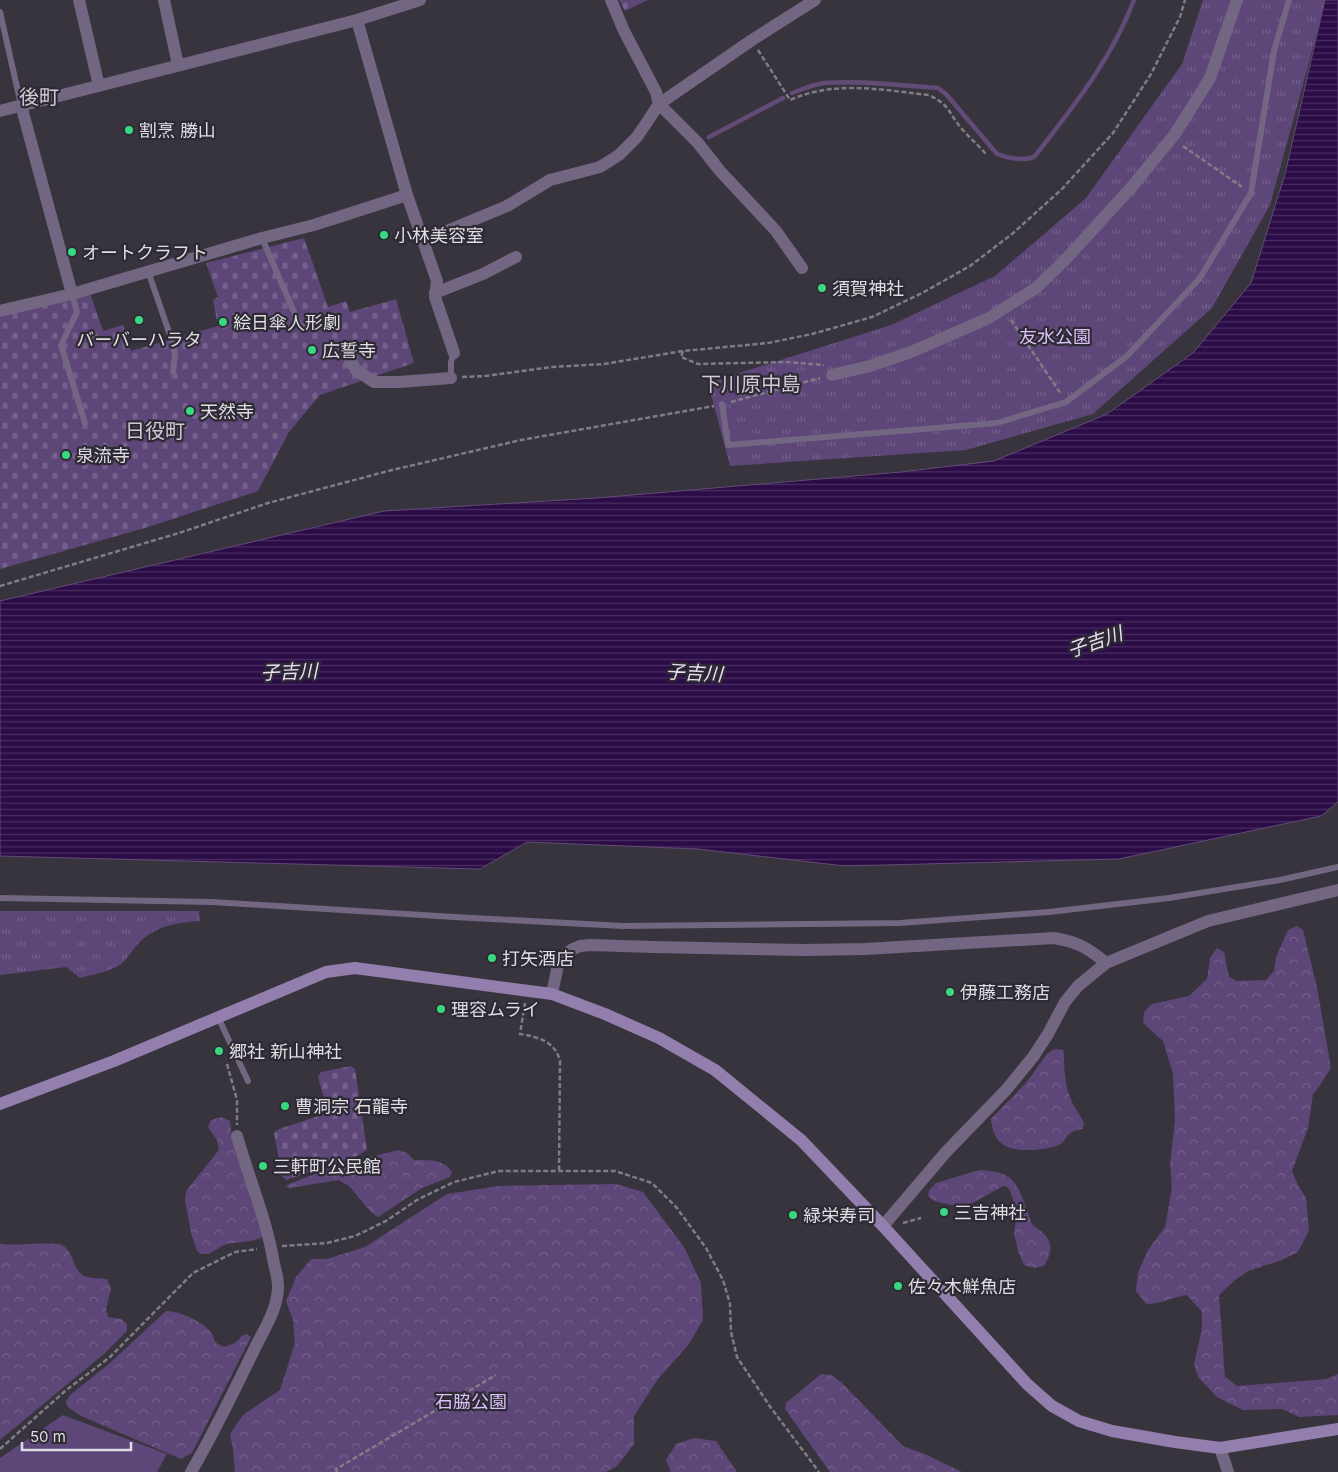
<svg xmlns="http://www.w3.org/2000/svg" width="1338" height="1472" viewBox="0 0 1338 1472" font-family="Inter,'Noto Sans JP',sans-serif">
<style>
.grass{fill:url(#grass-tufts)}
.forest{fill:url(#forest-crowns)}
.cemetery{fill:url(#cemetery-stones)}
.pitch{fill:#5d4678}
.water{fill:url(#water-rules);stroke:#624b76}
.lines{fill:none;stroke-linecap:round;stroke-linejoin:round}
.stream{stroke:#624b76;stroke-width:4.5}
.path{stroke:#7f7c85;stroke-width:2.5;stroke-dasharray:5 2.5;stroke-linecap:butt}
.lane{stroke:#726682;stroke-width:6}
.street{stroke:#726682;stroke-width:12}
.secondary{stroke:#937fad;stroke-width:12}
.poi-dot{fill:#36d880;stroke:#2e2a33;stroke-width:2}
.labels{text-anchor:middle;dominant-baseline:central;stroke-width:4.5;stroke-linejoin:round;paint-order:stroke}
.poi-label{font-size:18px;fill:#dfdde3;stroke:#2e2a33;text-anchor:start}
.park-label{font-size:18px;fill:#d9c1f9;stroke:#2e2a33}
.water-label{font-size:19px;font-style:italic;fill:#e7dff2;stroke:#2e2a33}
.quarter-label{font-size:20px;fill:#cfcad6;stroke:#2e2a33}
</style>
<defs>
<pattern id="grass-tufts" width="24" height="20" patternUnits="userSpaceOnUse" patternTransform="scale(1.25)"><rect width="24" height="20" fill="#5d4678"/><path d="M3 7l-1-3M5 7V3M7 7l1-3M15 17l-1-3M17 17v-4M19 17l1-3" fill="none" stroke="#74608b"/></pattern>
<pattern id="forest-crowns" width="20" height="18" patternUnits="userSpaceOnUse" patternTransform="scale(1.25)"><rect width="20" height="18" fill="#5d4678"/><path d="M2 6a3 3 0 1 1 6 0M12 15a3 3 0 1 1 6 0" fill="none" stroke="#74608b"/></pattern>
<pattern id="cemetery-stones" width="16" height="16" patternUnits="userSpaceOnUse" patternTransform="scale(1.25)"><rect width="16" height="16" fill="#5d4678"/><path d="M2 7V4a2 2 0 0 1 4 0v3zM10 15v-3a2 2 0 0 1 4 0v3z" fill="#74608b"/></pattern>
<pattern id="water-rules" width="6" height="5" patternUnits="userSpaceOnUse" patternTransform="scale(1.25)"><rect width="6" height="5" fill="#2c0c47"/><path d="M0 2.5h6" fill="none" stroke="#4a2f61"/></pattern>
</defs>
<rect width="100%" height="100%" fill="#38343e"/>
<g class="grass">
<polygon points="1203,0 1326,0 1270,205 1212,308 1093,414 966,450 730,466 708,383 891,325 995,276 1086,198 1182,64"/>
<path d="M0,911H199L200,921C180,922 157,926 142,940C134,947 129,957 121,964C110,972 93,974 80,978L66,967L0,975Z"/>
</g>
<g class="forest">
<path d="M1297,926L1303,930L1317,987L1331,1068L1319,1087L1313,1094L1308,1128L1292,1171L1298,1185L1306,1198L1309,1230L1298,1252L1282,1260L1248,1271L1235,1280L1219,1295L1225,1377L1237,1386L1327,1379L1338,1374V1415L1299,1417L1282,1409L1243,1410L1217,1397L1198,1377L1194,1364L1202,1328V1312L1187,1295C1173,1297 1160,1304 1146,1304L1136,1291L1138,1272L1148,1250L1165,1227L1172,1187L1170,1164L1175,1120L1173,1074L1163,1041L1143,1023L1144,1012L1152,1004L1189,996L1207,979L1210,958L1217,948L1224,952L1229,977L1237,981L1266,980L1274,971L1276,957L1288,930Z"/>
<path d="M1054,1049L1063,1050L1064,1054C1064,1071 1065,1088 1073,1104C1076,1111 1082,1116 1084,1124L1082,1129C1077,1130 1072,1131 1068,1135C1065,1138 1064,1142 1061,1144C1054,1148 1042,1149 1034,1150C1009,1151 993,1146 991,1119L1025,1084L1047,1054Z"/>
<polygon points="222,1117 230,1121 232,1139 264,1234 261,1238 251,1241 226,1244 208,1254 201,1254 197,1251 191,1233 185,1201 186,1191 219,1150 217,1140 208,1127 211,1120"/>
<path d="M399,1150L407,1153L414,1160C426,1160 445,1159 452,1172L450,1177L422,1188L378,1217L371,1212L350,1187L339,1180L290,1188L286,1187L289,1184L338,1165Z"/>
<path d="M979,1170C1013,1172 1016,1180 1027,1210C1029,1215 1030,1221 1033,1225C1035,1227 1039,1230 1042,1232C1054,1243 1052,1253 1044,1266L1034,1268L1024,1265L1018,1251L1014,1233L1017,1213L1010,1190L1006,1186H1003L971,1204L962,1207L937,1202L932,1200L928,1195L929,1190L936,1183Z"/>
<polygon points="616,1184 643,1192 684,1247 701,1283 703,1320 689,1344 658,1379 634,1416 634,1444 617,1466 606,1472 235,1472 233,1449 230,1434 243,1415 280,1390 295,1343 293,1320 286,1301 296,1277 311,1259 327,1259 365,1247 447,1194 499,1186"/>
<path d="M0,1244C14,1246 53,1241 62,1245C74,1251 72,1269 84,1276C89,1279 100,1278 107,1279L111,1288L106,1310L108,1317L121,1319L127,1324V1331L105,1353L0,1440Z"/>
<path d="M166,1311C180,1311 201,1321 211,1332C213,1334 214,1340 216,1343L224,1347L235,1343L243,1335L247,1334L251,1337L192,1453L181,1459L81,1416L68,1407L66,1402L70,1395L110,1363Z"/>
<polygon points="821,1374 831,1375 841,1382 903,1446 925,1454 962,1472 830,1472 785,1409 786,1403"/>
<polygon points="694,1438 716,1441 737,1472 671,1472 666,1460 676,1444"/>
</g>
<g class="cemetery">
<polygon points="619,0 648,0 625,11"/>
<polygon points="304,238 328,307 346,301 350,312 396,299 414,363 320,395 289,432 258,491 145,528 0,569 0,316 90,293 103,331 123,325 131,351 218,326 213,300 218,297 206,263"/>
<polygon points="351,1066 355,1069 367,1150 357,1156 286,1180 282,1176 274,1133 279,1129 328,1113 318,1077 321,1072"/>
</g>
<polygon class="pitch" points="63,1415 167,1454 157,1472 0,1472 0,1458"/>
<polygon class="water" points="1325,0 1338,0 1338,802 1321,816 1119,859 845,866 698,849 527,842 480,869 0,856 0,601 384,511 597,498 901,472 994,461 1107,414 1193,353 1251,283 1285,174"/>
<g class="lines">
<g class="stream">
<path d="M792,93C803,89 814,84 825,83C860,80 902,86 938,88L946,94L997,154C1007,158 1025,162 1035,156C1073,107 1112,59 1134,0"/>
<polyline points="709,137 783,98"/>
</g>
<g class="path">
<path d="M758,50L790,100C835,80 882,90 929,95C950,105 948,112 961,128C969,137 978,145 986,154"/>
<polyline points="1183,146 1242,187"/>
<polyline points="1011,320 1061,394"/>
<polyline points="683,351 681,357 698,364 786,362 824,365"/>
<polyline points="462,377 485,376 552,367 604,364 683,351 768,343 812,334 872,317 924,292 970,266 1012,234 1062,189 1113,133 1151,74 1180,17 1185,0"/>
<polyline points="731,402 820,378"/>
<polyline points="0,586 179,533 268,503 392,470 521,440 714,406"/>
<path d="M525,1003L520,1034C538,1037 555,1041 560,1061L559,1170"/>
<polyline points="227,1064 237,1100 237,1125"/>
<polyline points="903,1223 921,1218"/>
<polyline points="282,1246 327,1243 355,1236 386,1221 417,1200 454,1182 499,1171 615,1171 652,1183 677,1208 706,1248 723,1280 730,1304 731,1332 737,1357 771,1408 819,1472"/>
<polyline points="0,1449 65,1391 110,1357 193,1273 235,1252 257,1249"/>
<polyline points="337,1472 336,1469 496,1375"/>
</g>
<g class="lane">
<polyline points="0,12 21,105"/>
<polyline points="262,238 301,328"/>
<polyline points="148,271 172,341 175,354 173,372"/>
<polyline points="72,294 77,312 61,345 85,423"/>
<polyline points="451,378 451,362 454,353"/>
<polyline points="722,404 728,445 997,423 1066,402 1127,356 1200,278 1251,193 1274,51 1289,0"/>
<polyline points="0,898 212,902 454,917 623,926 900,923 1049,912 1169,898 1280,880 1338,867"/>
<polyline points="218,1017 248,1081"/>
</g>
<g class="street">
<polyline points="79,0 99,86"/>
<polyline points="164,0 178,65"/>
<polyline points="611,0 624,31 656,92 659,104 698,143 720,171 776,231 802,268"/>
<polyline points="357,20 407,195 437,281 435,297 454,353"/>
<polyline points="21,105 72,294"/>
<polyline points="0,111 357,20 420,0"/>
<polyline points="423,241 507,206 550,180 600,167 619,155 637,137 659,104 752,40 815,0"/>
<polyline points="435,293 483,274 516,257"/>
<polyline points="0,311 72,294 262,238 314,225 407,195"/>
<polyline points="347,354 356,370 374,382 399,382 451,378"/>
<polyline points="832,375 870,366 911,352 989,318 1036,288 1065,260 1130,189 1175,134 1210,78 1237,0"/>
<path d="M552,994L559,960L571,950L580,946L591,945L653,947L804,950L865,949L1054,938C1078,942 1088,948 1106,963"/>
<polyline points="883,1226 946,1152 1006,1090 1033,1057 1048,1034 1065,1002 1078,986 1106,963 1208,921 1338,890"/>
<polyline points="1220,1448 1228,1472"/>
<path d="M191,1472C214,1433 234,1391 254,1350C263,1331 278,1309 278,1287C278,1279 276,1271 274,1264C267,1220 249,1179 237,1136"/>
</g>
<polyline class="secondary" points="0,1104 114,1061 326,972 355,968 552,994 605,1014 659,1038 715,1070 801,1140 883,1226 1027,1384 1052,1406 1079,1421 1112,1431 1175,1442 1220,1448 1338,1429"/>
</g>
<g class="poi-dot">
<circle cx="129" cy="130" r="5"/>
<circle cx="384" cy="235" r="5"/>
<circle cx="72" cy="252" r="5"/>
<circle cx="822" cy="288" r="5"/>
<circle cx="139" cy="320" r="5"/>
<circle cx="223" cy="322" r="5"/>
<circle cx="312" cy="350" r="5"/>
<circle cx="190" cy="411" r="5"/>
<circle cx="66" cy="455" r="5"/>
<circle cx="492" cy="958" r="5"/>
<circle cx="950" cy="992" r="5"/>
<circle cx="441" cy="1009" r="5"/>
<circle cx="219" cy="1051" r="5"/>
<circle cx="285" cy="1106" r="5"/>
<circle cx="263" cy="1166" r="5"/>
<circle cx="944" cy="1212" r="5"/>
<circle cx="793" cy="1215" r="5"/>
<circle cx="898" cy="1286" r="5"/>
</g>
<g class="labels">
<g class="poi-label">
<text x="139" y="130">割烹 勝山</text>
<text x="394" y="235">小林美容室</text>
<text x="82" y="252">オートクラフト</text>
<text x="832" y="288">須賀神社</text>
<text x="233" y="322">絵日傘人形劇</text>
<text x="139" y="339" text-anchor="middle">バーバーハラタ</text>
<text x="322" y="350">広誓寺</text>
<text x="200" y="411">天然寺</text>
<text x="76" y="455">泉流寺</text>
<text x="502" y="958">打矢酒店</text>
<text x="960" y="992">伊藤工務店</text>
<text x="451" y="1009">理容ムライ</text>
<text x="229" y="1051">郷社 新山神社</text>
<text x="295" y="1106">曹洞宗 石龍寺</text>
<text x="273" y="1166">三軒町公民館</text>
<text x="954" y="1212">三吉神社</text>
<text x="803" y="1215">緑栄寿司</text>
<text x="908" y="1286">佐々木鮮魚店</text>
</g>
<g class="park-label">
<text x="1055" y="336">友水公園</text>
<text x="471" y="1401">石脇公園</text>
</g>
<g class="water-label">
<text transform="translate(1095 642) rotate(-19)">子吉川</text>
<text transform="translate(289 672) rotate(-2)">子吉川</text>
<text transform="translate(694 673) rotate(3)">子吉川</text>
</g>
<g class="quarter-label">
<text x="39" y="97">後町</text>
<text x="751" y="384">下川原中島</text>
<text x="155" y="431">日役町</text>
</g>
</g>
<path d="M22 1442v8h109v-8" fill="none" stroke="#dfdde3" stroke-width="2.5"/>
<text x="30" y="1442" font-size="15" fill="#dfdde3" stroke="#2e2a33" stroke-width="4" paint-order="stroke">50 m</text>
</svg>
